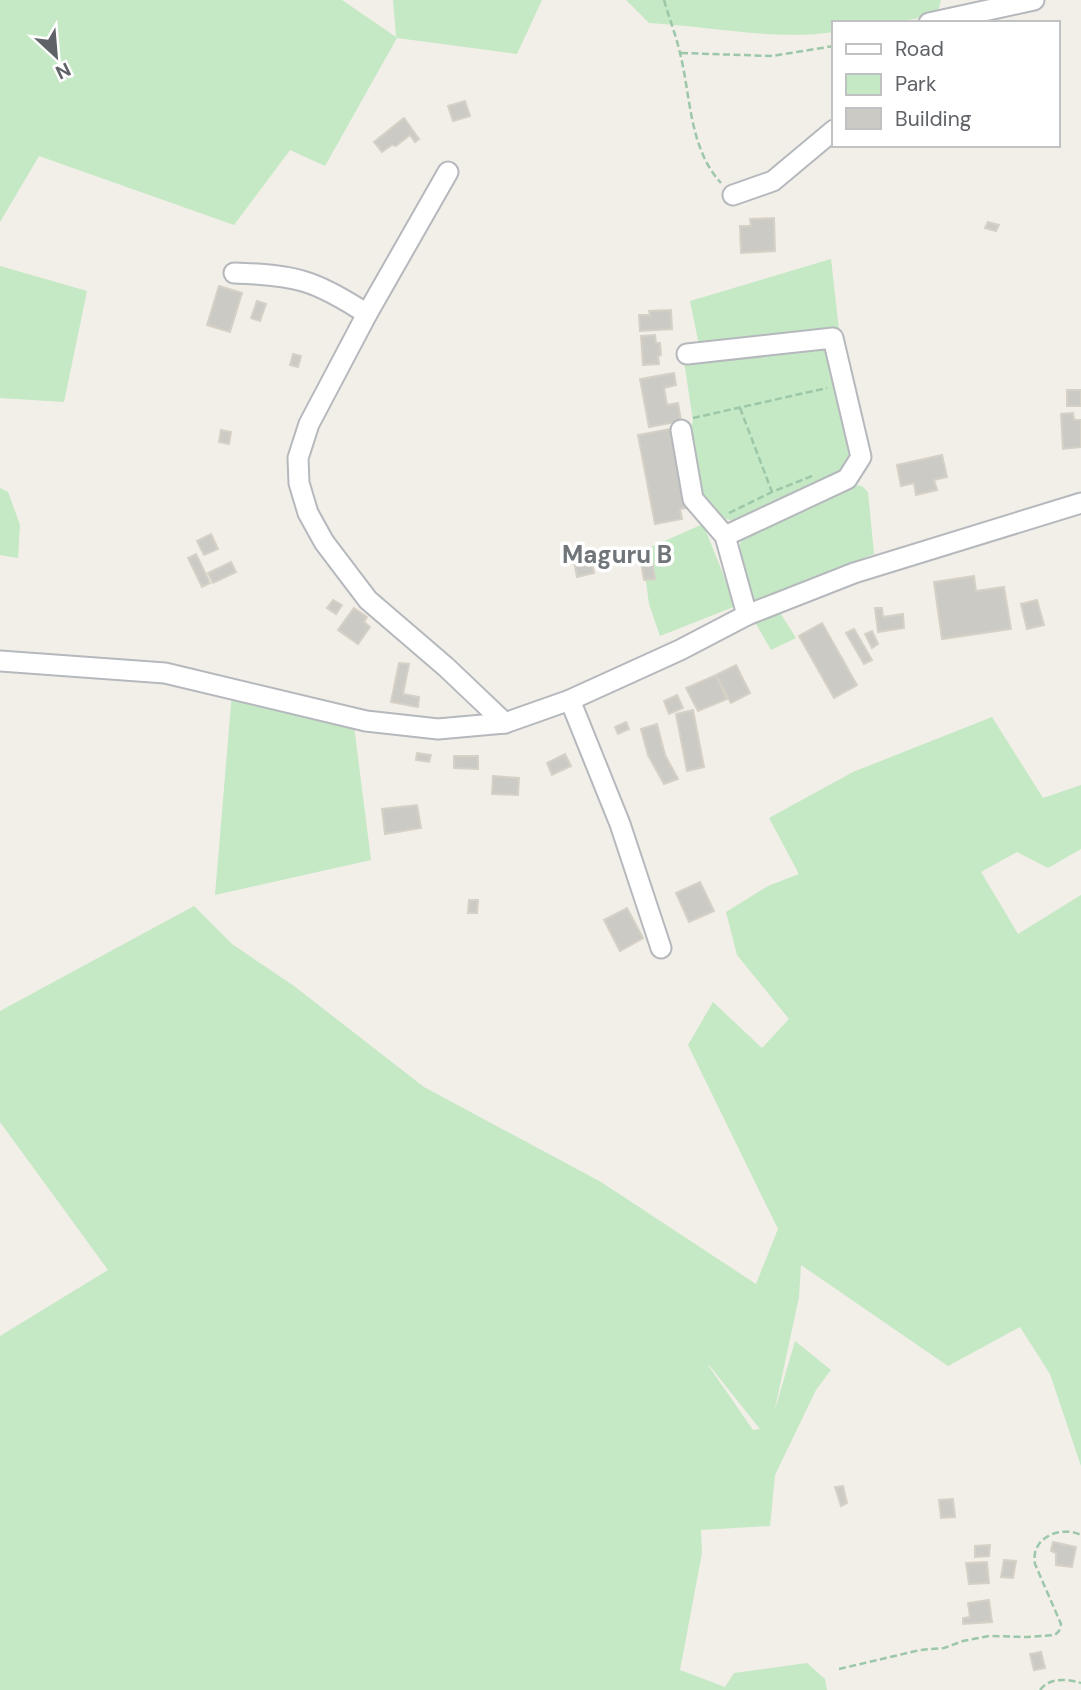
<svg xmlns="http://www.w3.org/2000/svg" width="1081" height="1690" viewBox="0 0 1081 1690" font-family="'DM Sans',sans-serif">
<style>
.green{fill:#c5e8c5;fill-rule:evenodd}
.building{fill:#cccac5;stroke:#d6d1c6;stroke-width:2}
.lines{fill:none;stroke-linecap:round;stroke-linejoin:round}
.minor-casing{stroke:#b5b8bc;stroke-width:23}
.path{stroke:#9cc7a9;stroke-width:2.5;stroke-dasharray:7 3.5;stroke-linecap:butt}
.minor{stroke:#fff;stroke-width:19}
.labels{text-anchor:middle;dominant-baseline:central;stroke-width:7;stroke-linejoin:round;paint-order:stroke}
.quarter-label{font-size:24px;font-weight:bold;fill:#70757a;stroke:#fff}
</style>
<rect width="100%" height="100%" fill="#f1efe8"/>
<g class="green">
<polygon points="0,0 342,0 396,37 393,0 542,0 517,54 397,38 325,166 290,150 234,225 39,156 0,222"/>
<path d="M626,0H941L937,15L889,23H834V32C773,41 710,26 649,23Z"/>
<polygon points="831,259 839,330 699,345 690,301"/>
<polygon points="0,266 87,291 64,402 0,398"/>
<polygon points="821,348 830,356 850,463 839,476 743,522 725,519 712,511 703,495 689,432 693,421 684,361"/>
<path d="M854,485L862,486L868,492L874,554L753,601C745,579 732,559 743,536Z"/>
<polygon points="0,488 8,492 20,525 18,558 0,555"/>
<polygon points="703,524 736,606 660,636 649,604 642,551"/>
<polygon points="779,611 796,638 771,650 755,622"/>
<polygon points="232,693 353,718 371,860 215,895"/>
<path d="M992,717L1043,798L1081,785V849L1048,868L1017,852L981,872L1018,934L1081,895V1466L1050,1374L1020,1327L948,1366L801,1265L799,1297L774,1413L795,1341L831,1370L816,1390L775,1475L770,1526L701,1530L702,1553L680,1670L725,1687L734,1673L807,1663L825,1679L827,1690H0V1336L108,1270L0,1122V1011L194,906L232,944L294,986L424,1087L601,1182L756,1284L778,1229L688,1045L713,1002L762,1048L789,1019L737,955L726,912L768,886L799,874L769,818L853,772ZM708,1365H709L760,1429L753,1430Z"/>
</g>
<g class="building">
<polygon points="465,101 470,116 453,121 448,106"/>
<polygon points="404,118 419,139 415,142 410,135 396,146 392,145 382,152 374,142"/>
<polygon points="774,218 775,251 741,253 740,226 751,226 750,219"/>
<polygon points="988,222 999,225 996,231 985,228"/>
<polygon points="219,286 242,293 230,332 207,325"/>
<polygon points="257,301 266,304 260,321 251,318"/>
<polygon points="671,310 672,329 640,331 639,315 650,315 649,311"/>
<polygon points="655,335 656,343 660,343 661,355 658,356 659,364 643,365 641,336"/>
<polygon points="293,354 301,356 298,367 290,365"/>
<polygon points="674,373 676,385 664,388 667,405 678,403 681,421 649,427 640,379"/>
<rect x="1067" y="390" width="14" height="16"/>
<polygon points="1073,413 1074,420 1081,420 1081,447 1063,449 1061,414"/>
<polygon points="676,428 691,507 680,509 682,519 655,524 638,435"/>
<polygon points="221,430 231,432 229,444 219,442"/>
<polygon points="942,455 947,477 934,480 937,490 916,495 914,483 901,486 897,465"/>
<polygon points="211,534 218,549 204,555 197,541"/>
<polygon points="590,553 594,573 577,577 573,556"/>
<polygon points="196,554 210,583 202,587 188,558"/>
<polygon points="651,554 655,579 644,580 640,556"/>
<polygon points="231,562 236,572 213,583 208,573"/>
<polygon points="974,576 976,591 1004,587 1011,629 942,639 934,582"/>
<polygon points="333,600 342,605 336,614 327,608"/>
<polygon points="1037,600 1044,625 1027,629 1021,604"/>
<polygon points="354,608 367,617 364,622 370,627 358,644 338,630"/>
<polygon points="875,608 882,608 883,617 903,614 904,628 878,632"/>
<polygon points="822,623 857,685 834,698 799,636"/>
<polygon points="854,629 872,660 864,664 846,633"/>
<polygon points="872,631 878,644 872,648 865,634"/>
<polygon points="399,663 409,664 403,694 419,697 418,707 391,702"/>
<polygon points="736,665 750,693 731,703 716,675"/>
<polygon points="716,675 727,699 698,711 686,688"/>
<polygon points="677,695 683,708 669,714 664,701"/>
<polygon points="693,710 704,767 687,771 676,714"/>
<polygon points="626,722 629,729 618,734 615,727"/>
<polygon points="657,724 665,755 678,779 664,784 648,755 641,729"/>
<polygon points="417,753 431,755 429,762 416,760"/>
<polygon points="565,754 571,766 552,775 547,763"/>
<polygon points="454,756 478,756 478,769 454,768"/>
<polygon points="493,776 519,778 518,795 492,794"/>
<polygon points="417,805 421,828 385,834 382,809"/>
<polygon points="700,882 714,911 689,922 676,893"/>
<polygon points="469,900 478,900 477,913 468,913"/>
<polygon points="627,908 643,938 620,951 604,920"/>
<polygon points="843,1486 847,1503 841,1506 835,1487"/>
<polygon points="953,1499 955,1517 941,1518 939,1500"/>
<polygon points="1053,1542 1076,1547 1072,1567 1056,1565 1056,1553 1051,1551"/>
<polygon points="990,1545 989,1556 975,1557 975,1546"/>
<polygon points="1004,1560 1016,1561 1013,1578 1001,1577"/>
<polygon points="987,1562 989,1583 969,1584 966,1563"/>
<polygon points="989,1600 992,1622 963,1624 963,1618 970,1617 968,1603"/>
<polygon points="1041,1652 1045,1668 1034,1670 1030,1654"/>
</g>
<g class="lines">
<g class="minor-casing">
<g id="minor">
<polyline points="929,23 1034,0"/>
<polyline points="448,172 367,314 309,424 298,458 299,483 308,513 324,542 368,600 446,667 505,723"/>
<polyline points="733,195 773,181 834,130"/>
<path d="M234,273C296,275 315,280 367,314"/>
<polyline points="687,354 833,338 861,457 847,479 725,536"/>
<polyline points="681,430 693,499 725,536 747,615"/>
<polyline points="0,661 165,673 366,721 438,729 505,723 570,700 680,650 747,615 854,573 1081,503"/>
<polyline points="570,700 620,824 661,948"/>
</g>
</g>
<g class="path">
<path d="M664,0C669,18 676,35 680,53C691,97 689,148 721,183"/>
<polyline points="681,53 772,56 834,46"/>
<polyline points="740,408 772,492"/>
<polyline points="693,418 827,388"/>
<polyline points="729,513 772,492 812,476"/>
<path d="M839,1669L920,1650L944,1648L963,1641L989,1636L1027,1637L1055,1635L1059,1631L1061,1624L1035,1564C1030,1538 1060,1525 1081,1535"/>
<path d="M1040,1690C1050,1677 1067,1679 1081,1683"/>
</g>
<use href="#minor" class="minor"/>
</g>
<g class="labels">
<g class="quarter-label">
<text x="617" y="554">Maguru B</text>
</g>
</g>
<rect x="832" y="21" width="228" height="126" fill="#ffffff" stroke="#bfc1c3" stroke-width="2"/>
<rect x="846" y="44" width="35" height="10" fill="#ffffff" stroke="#bfc1c3" stroke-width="2"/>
<text x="895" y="56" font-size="21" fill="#5f6368">Road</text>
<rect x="846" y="74" width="35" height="21" fill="#c5e8c5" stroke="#bfc1c3" stroke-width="2"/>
<text x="895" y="91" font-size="21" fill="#5f6368">Park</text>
<rect x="846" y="108" width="35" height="21" fill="#cccac5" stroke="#bfc1c3" stroke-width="2"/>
<text x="895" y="126" font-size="21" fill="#5f6368">Building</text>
<g transform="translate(56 56) rotate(154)" stroke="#ffffff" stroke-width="5" paint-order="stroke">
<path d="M0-5L12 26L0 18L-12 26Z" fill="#5f6368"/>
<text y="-10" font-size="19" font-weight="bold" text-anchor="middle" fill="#5f6368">N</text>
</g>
</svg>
